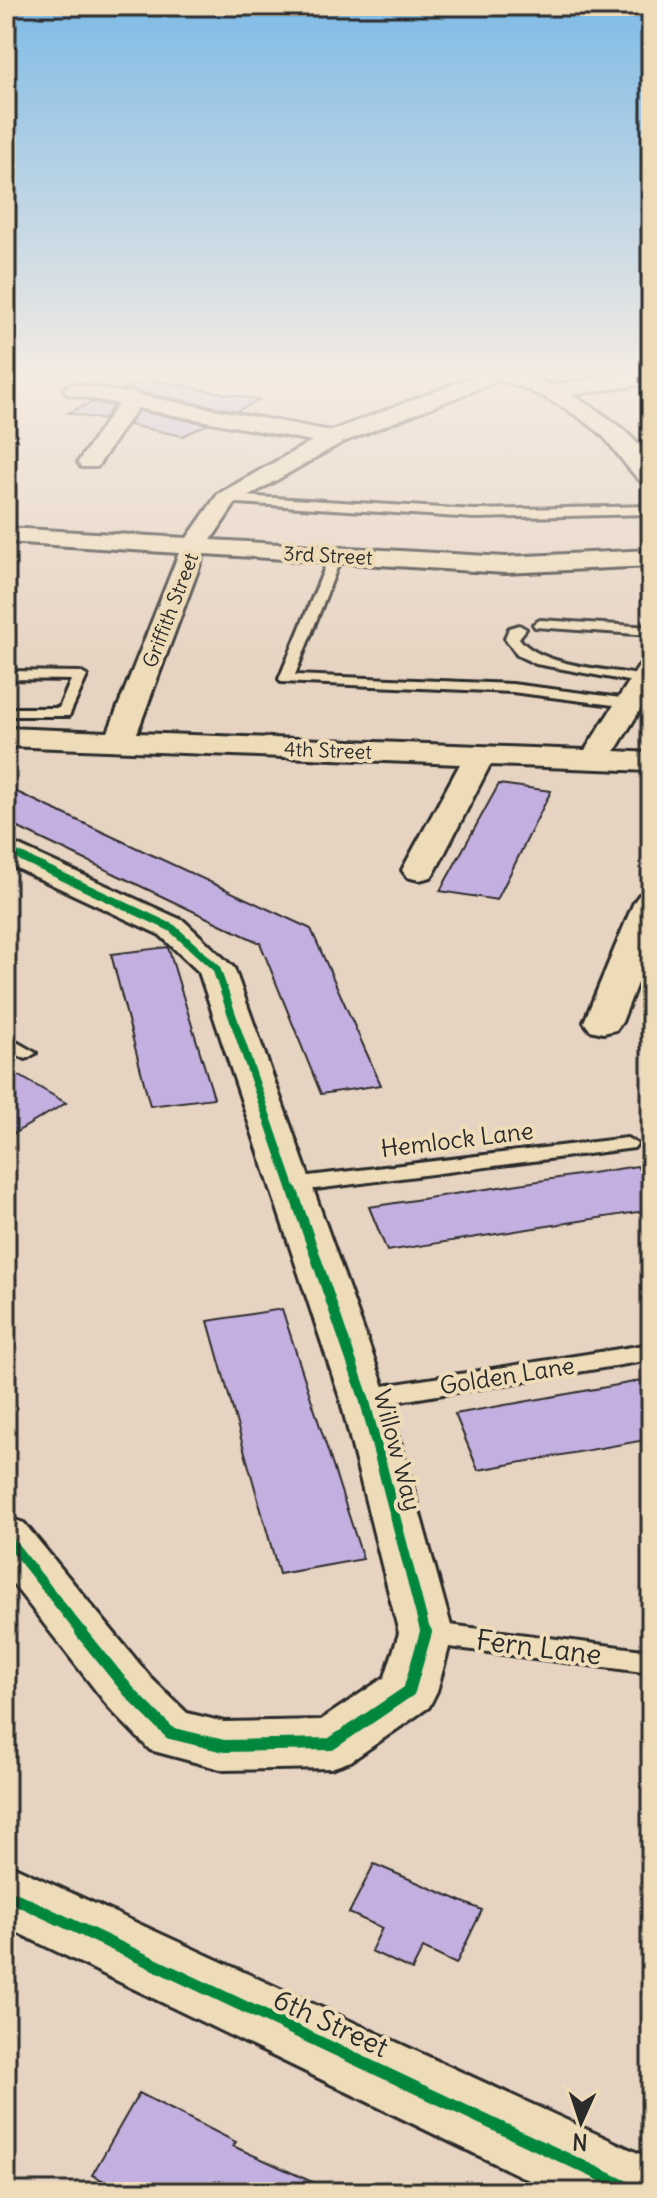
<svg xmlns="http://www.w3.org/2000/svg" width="657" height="2198" viewBox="0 0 657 2198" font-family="Delius,sans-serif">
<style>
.building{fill:#c4b0e0;stroke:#2b2b2b;stroke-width:2}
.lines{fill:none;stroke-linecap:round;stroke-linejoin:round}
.lane-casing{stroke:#2b2b2b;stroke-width:6}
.street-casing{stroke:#2b2b2b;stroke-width:6}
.secondary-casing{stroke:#2b2b2b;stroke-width:6}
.lane{fill:#eedcb9;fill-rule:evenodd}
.street{fill:#eedcb9;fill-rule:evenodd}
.secondary{fill:#eedcb9;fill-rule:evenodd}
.cycleway-far2-casing{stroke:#eedcb9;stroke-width:13}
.cycleway-far1-casing{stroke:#eedcb9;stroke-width:15}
.cycleway-casing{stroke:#eedcb9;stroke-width:17}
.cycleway-far2{stroke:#00873e;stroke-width:8}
.cycleway-far1{stroke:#00873e;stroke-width:10}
.cycleway{stroke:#00873e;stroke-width:12}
.labels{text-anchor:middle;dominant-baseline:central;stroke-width:8;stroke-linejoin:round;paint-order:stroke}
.far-street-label{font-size:20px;fill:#2b2b2b;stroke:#eedcb9}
.street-label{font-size:24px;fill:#2b2b2b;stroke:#eedcb9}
.near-street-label{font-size:28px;fill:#2b2b2b;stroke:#eedcb9}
</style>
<rect width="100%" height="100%" fill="#e6d3c1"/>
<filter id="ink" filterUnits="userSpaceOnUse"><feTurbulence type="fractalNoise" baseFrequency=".0125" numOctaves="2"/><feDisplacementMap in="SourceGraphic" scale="16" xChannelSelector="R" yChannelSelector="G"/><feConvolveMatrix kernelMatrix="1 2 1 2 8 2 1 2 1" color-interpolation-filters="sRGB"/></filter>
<g filter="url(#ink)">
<g class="building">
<polygon points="148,379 259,400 237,411 123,389"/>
<polygon points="93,402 113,406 103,420 68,413"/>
<polygon points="138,411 208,424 183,436 129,425"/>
<polygon points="499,784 551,791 497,900 440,891"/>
<polygon points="6,787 311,929 381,1085 321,1094 260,943 6,822"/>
<polygon points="168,947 214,1098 150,1106 111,954"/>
<polygon points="6,1068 66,1103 6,1138"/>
<polygon points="637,1166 651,1189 651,1210 387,1251 369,1207"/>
<polygon points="282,1309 363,1559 279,1574 208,1321"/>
<polygon points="651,1379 651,1439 478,1470 455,1414"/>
<polygon points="374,1864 482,1910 456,1964 423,1948 412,1970 371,1951 382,1928 349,1913"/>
<polygon points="139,2093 236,2142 233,2146 334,2192 125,2192 92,2175"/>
</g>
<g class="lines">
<g class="lane-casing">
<g id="lane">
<polygon points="226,495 475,510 651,506 651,514 475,518 222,502 222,496"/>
<polygon points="336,551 342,555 295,675 512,684 629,699 636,703 629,707 512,692 281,682 279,679 330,555"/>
<polygon points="540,620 651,627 651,635 535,627 533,624"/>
<path d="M519,625L526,629L519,638C540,667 609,669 644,676L651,680L644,684L536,664L517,655L505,638L509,628Z"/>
<polygon points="6,671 80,672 87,676 69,716 6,716 6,708 59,708 71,680 6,679"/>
<polygon points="6,1036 36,1053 26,1059 6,1050"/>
<polygon points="627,1138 637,1144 634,1148 292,1192 281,1185 292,1178"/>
<polygon points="651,1344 651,1360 364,1407 355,1404 352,1398 355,1392 364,1389"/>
<polygon points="426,1622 651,1651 651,1673 426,1644 416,1641 412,1633 416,1625"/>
</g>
</g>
<g class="street-casing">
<g id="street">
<path d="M476,371H516L551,385L651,371V383L571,395C593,406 647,441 651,467C652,473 651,481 651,487C635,483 614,446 600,433C571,409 536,391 500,380L341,443L235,504L211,540L505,557L651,550V566L505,573L204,554L137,733L585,750L641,663L651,661V692L615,751L651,753V771L490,765L436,870L431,877L419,880L407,877L402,870L460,764L6,746V728L108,732L179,553L6,542V528L187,538L218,494L312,441L137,408L97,467H81L78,462L118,404L67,394L64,390L67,386L74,384L126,393L133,392L142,396L331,431L478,375Z"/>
<polygon points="6,840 184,921 234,968 388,1398 453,1633 437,1691 429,1707 351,1761 331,1768 224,1770 150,1750 111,1710 6,1575 6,1517 24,1523 151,1678 187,1713 224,1722 321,1720 385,1677 399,1633 340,1398 199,972 160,935 6,863"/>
<polygon points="651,892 651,947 622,1022 616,1030 603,1033 590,1030 584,1022 634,902 639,895"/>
</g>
</g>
<g class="secondary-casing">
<polygon id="secondary" points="6,1863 651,2159 651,2192 554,2192 6,1927"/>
</g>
<use href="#lane" class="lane"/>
<use href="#street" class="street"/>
<use href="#secondary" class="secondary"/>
<g class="cycleway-far2-casing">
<polyline id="cycleway-far2" points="6,850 172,928 216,968 293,1193"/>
</g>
<g class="cycleway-far1-casing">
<g id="cycleway-far1">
<polyline points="293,1191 364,1398 426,1634"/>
<polyline points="6,1537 83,1634"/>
</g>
</g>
<g class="cycleway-casing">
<g id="cycleway">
<polyline points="81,1632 131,1694 170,1733 224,1746 331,1744 409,1691 426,1632"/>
<polyline points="6,1894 637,2192"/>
</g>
</g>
<use href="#cycleway-far2" class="cycleway-far2"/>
<use href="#cycleway-far1" class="cycleway-far1"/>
<use href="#cycleway" class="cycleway"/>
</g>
</g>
<linearGradient id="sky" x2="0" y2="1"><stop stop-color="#7fbbe6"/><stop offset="0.55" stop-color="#f4ebe3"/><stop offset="1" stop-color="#f4ebe3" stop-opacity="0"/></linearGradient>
<rect width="657" height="679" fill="url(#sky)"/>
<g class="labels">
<g class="far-street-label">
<text transform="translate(328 555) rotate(3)">3rd Street</text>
<text transform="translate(170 610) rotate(-69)">Griffith Street</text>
<text transform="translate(328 750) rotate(2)">4th Street</text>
</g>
<g class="street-label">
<text transform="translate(457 1139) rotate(-7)">Hemlock Lane</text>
<text transform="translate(507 1375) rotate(-9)">Golden Lane</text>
<text transform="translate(398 1450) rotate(75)">Willow Way</text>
</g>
<g class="near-street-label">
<text transform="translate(539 1647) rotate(7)">Fern Lane</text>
<text transform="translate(331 2023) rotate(25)">6th Street</text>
</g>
</g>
<rect width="657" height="2198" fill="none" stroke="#eedcb9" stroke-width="32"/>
<rect x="16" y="16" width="625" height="2166" fill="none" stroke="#2b2b2b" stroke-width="3" filter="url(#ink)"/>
<g transform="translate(581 2122) rotate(183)" stroke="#eedcb9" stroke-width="6" paint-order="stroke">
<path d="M0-6L14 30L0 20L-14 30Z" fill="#2b2b2b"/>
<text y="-12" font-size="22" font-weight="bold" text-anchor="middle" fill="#2b2b2b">N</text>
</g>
</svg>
